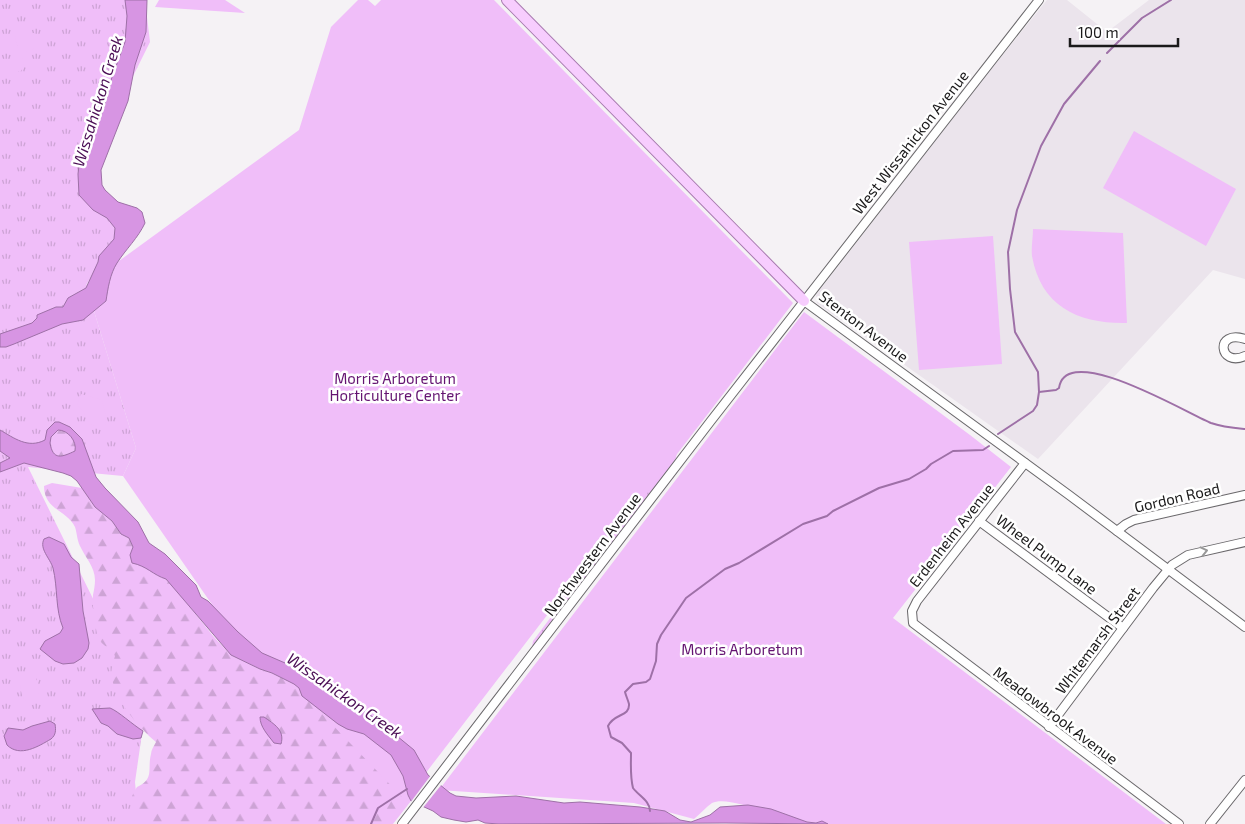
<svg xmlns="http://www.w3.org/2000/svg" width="1245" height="824" viewBox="0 0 1245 824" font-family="'Exo 2',sans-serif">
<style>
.built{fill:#ebe4ec}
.grass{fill:url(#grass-tufts)}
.forest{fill:url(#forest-firs)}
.green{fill:#f0bef9}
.water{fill:#d795e3;stroke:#9e70a7;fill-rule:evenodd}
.pier{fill:#f5f2f5}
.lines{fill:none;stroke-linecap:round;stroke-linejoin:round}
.stream{stroke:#9e70a7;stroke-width:2}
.minor-casing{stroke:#6a686b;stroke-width:10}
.major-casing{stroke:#a679ae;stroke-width:12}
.minor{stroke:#fff;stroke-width:8}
.major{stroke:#f7cdfe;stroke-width:10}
.oneway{stroke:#989898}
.labels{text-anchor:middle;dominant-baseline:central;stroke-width:5;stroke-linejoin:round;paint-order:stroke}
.street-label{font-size:15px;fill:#1a191a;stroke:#fff}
.park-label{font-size:15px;fill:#641371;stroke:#fff}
.water-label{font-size:16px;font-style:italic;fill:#4b0e55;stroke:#fff}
</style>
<defs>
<pattern id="grass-tufts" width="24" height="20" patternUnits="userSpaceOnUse" patternTransform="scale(1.25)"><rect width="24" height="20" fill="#f0bef9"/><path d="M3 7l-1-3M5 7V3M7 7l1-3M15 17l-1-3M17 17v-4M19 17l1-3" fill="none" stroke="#cda3d5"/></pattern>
<pattern id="forest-firs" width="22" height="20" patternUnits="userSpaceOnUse" patternTransform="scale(1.25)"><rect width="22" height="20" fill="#f0bef9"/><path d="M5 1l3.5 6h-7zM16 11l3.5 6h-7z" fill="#cda3d5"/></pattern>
</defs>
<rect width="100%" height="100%" fill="#f5f2f5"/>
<polygon class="built" points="1047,0 1067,0 1107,32 1149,0 1245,0 1245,279 1213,270 1038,459 817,303 816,295 976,88"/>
<g class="grass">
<polygon points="0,0 145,0 150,42 84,175 93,196 115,199 133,217 86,285 136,448 123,476 28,467 146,706 135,782 139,824 0,824"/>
<polygon points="677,451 676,458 669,469 615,541 612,544 606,546"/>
<polygon points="598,554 599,561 532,647 533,641"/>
</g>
<g class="forest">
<path d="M57,430C68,430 77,441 75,451C62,457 53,461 50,443L51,437Z"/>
<path d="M52,483L82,488L95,507L112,521L121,534L129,538L133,547L132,550L140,564L166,579L174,587L214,637L231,655L260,669L272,673L294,684L408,795L411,801L393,824H137C129,812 128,799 137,787C155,779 147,769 151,754C151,750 154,746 156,742C138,727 117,702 112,679C110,671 113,663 115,656C111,647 102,647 98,637C95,626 92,607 93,595C94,590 95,585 95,580C95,567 85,557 80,546C77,540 77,533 75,527C67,510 44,510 44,486Z"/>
</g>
<g class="green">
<polygon points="159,0 225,0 245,13 155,7"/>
<polygon points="358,0 368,0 375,6 381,0 494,0 793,303 555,613 551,610 405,800 295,686 240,645 123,476 136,448 86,285 299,130 331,27"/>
<polygon points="34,33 40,37 42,42 40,46 26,52 22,57 24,66 21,71 15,72 11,70 18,48 15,39 16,36"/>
<polygon points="1134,131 1236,189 1206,246 1103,188"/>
<path d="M1033,229L1123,233L1127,323C1079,324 1041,307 1032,256C1031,248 1033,238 1033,229Z"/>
<polygon points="993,236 1002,364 919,370 909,242"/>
<path d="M804,312L970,435L1011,467L893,618L1166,824H791C776,816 728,795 712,803C706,807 700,814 694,819L634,803L439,790Z"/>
<polygon points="81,394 102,400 106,416 105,426 96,426 89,424 84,412 77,405"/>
<path d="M29,677H35C41,685 40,702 30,706C23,701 19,690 21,681Z"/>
</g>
<g class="water">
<path d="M125,0H147L146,32L135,65L128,101L101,170L102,185L105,190L118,202L137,208L142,212L145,223C138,238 126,249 117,263C110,274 108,288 106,301L83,320L62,324L14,344L6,347H0V334L32,323L37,318V315L56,307H63L68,298L86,288L98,262L99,256L114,239L115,228L107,218L93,210L79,195L78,174L79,165L92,140L104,107L112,77L125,42L127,16Z"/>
<path d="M55,422H59L70,427L82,439L96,477L105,488L138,522L149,543L165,554L196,585L201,597L208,601L238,632L262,653L292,666L322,688L375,718L414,750L428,775L450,793L456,796L476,798L516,796L564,803L580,802L640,807L665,811L680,820L691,822L710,815L720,807L748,805L771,809L807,822L816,823L822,821L828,824L725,823L499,824L485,823L478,820L466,822L454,820L441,817L433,811L411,801L408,795L403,776L391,755L364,734L347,729L338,724L302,696L299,688L294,684L272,673L260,669L231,655L166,579C153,575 147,566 132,563L130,555L133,547L129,538L121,534L112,521L95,507L77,481L71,476L63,473L24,463L0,472V463L10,458L0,451V430C14,438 28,449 45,440L47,430ZM58,430C68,430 77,441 75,451C62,457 53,461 50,443L51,437Z"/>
<path d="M49,537L64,544L71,557L79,564L83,611L89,643L88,649L82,658L74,663L63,664L55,661L40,649L45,641L60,633L63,628C55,609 58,588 53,568C50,558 39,549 44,539Z"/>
<path d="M110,708C118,711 133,725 143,731L141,738L133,739L117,734L108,726L101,723L92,709Z"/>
<path d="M260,717H264C274,724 285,730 281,744L274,743C268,735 260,727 260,717Z"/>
<path d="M50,721L55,724C56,730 56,735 51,739C39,746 20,758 7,745L4,736L8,728L23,730L32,726Z"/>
</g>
<polygon class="pier" points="431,775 442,784 422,809 410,803"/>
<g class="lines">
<g class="stream">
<polyline points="1107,53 1142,18 1171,0"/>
<path d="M1039,392L1056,390L1059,388C1066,340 1188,414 1211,423C1222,427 1234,428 1245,429"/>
<polyline points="998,434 1033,411 1037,405 1039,392 1038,372 1015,332 1010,289 1008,252 1017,210 1041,146 1064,104 1100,61"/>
<path d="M650,811C650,801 639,796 633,788C630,776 631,765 631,753L622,743L611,737L608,726C614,713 630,717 629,704C628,700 626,696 625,692L633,684L646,682L650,679L656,661L657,644L661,635L686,598L725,569L739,563L803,524L827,516L833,511L879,488L909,479L926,469L931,464L953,451L983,450L989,446"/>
<polyline points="371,824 378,808 407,789"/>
</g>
<g class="minor-casing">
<g id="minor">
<polyline points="804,301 1069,495 1245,627"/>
<path d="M1245,339C1214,329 1219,368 1245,356"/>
<polyline points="1025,463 917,601 912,611 913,623 1179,824"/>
<polyline points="979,521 1123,628"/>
<polyline points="1117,531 1126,524 1134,520 1245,495"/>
<polyline points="1049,727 1153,588 1172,565 1188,555 1245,542"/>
<polyline points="402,824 710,422 1039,0"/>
<polyline points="1210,824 1245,780"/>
</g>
</g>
<g class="major-casing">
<polyline id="major" points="507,0 804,301"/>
</g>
<use href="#minor" class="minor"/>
<use href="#major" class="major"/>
</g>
<defs><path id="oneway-chevron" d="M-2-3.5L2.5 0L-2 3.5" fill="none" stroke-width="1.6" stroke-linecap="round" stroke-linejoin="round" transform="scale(1.25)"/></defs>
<use class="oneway" href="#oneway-chevron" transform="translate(1204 551) rotate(-13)"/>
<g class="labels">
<g class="street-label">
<text transform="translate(910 142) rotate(-52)">West Wissahickon Avenue</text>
<text transform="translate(864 326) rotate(37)">Stenton Avenue</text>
<text transform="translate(1177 497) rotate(-13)">Gordon Road</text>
<text transform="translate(951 535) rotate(-52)">Erdenheim Avenue</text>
<text transform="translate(592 554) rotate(-53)">Northwestern Avenue</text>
<text transform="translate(1047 554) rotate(37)">Wheel Pump Lane</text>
<text transform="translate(1097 640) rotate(-53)">Whitemarsh Street</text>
<text transform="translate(1056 715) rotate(37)">Meadowbrook Avenue</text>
</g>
<g class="park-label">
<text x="395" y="378">Morris Arboretum<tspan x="395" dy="17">Horticulture Center</tspan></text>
<text x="742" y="649">Morris Arboretum</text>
</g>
<g class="water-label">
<text transform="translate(97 101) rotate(-73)">Wissahickon Creek</text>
<text transform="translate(345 695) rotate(35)">Wissahickon Creek</text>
</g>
</g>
<path d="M1070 38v8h108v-8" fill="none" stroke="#1a191a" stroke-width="2.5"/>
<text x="1078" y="38" font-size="15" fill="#1a191a" stroke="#ffffff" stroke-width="4" paint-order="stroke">100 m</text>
</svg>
